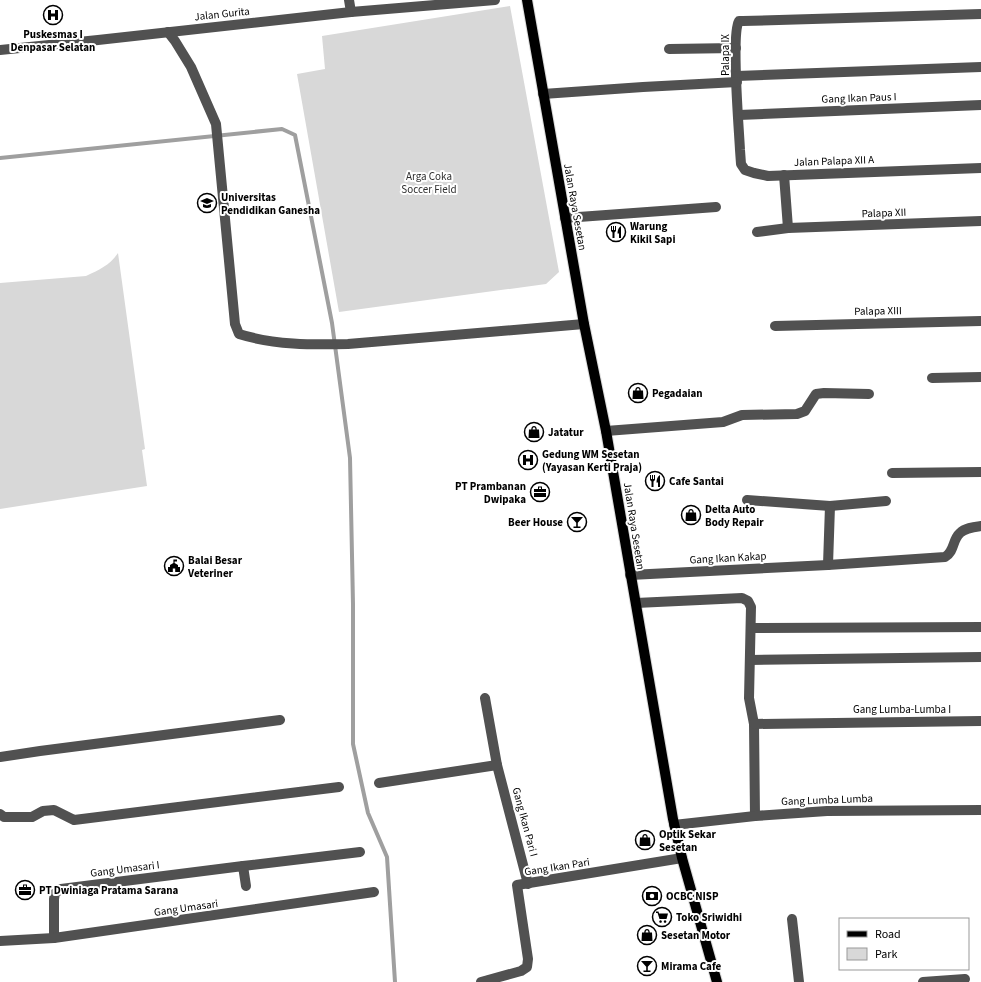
<svg xmlns="http://www.w3.org/2000/svg" width="981" height="982" viewBox="0 0 981 982" font-family="'Source Sans 3',sans-serif">
<style>
.green{fill:#d8d8d8}
.lines{fill:none;stroke-linecap:round;stroke-linejoin:round}
.stream{stroke:#9f9f9f;stroke-width:4}
.major-casing{stroke:#dbdbdb;stroke-width:12}
.minor{stroke:#515151;stroke-width:10}
.major{stroke:#000;stroke-width:10}
.labels{text-anchor:middle;dominant-baseline:central;stroke-width:4;stroke-linejoin:round;paint-order:stroke}
.street-label{font-size:11px;fill:#000;stroke:#fff}
.poi-label{font-size:11px;font-weight:bold;fill:#000;stroke:#fff;text-anchor:start}
.park-label{font-size:11px;fill:#2f2f2f;stroke:#fff}
</style>
<rect width="100%" height="100%" fill="#fff"/>
<g class="green">
<polygon points="510,6 559,272 546,284 339,312 297,74 325,69 322,36"/>
<path d="M118,253L145,449L142,450L147,486L0,509V283L86,276C99,270 110,265 118,253Z"/>
</g>
<g class="lines">
<polyline class="stream" points="0,158 282,129 295,135 332,323 350,458 353,604 353,744 368,813 387,857 395,982"/>
<g class="major-casing">
<polyline id="major" points="527,0 584,324 606,431 673,819 682,858 717,982"/>
</g>
<g class="minor">
<polyline points="349,0 351,12"/>
<path d="M981,14L743,21H739C731,34 739,129 740,150L741,164L745,170L754,173L768,176L981,168"/>
<path d="M168,32L175,41L191,67L216,124L235,324L239,334C274,345 312,345 348,344L584,324"/>
<polyline points="669,49 736,48"/>
<polyline points="0,50 98,40 351,12 495,0"/>
<polyline points="737,76 981,67"/>
<polyline points="543,94 643,87 737,82"/>
<polyline points="739,115 981,105"/>
<polyline points="784,175 788,228"/>
<polyline points="565,218 716,207"/>
<polyline points="757,232 788,228 981,221"/>
<polyline points="775,326 981,321"/>
<polyline points="932,378 981,377"/>
<polyline points="606,431 723,422 742,415 797,414 805,411 816,394 824,393 869,394"/>
<polyline points="892,473 981,472"/>
<polyline points="747,500 830,506 886,501"/>
<polyline points="828,565 830,506"/>
<path d="M630,575L828,565L945,557C955,551 952,540 960,533C965,528 974,527 981,526"/>
<polyline points="636,603 742,598 748,601 751,607 749,698 754,724 755,816"/>
<polyline points="751,628 981,627"/>
<polyline points="750,660 981,657"/>
<polyline points="485,698 497,765 528,884"/>
<polyline points="754,724 981,721"/>
<polyline points="0,757 40,751 280,720"/>
<polyline points="379,783 497,765"/>
<polyline points="0,814 4,817 32,817 43,811 54,810 74,820 339,787"/>
<polyline points="674,825 755,816 827,811 981,810"/>
<polyline points="243,866 360,852"/>
<polyline points="792,919 799,982"/>
<polyline points="54,938 54,899 55,893 61,889 243,866 246,886"/>
<polyline points="0,941 54,938 374,892"/>
<polyline points="481,982 521,971 527,967 528,959 517,885 682,858"/>
<polyline points="923,982 965,979"/>
</g>
<use href="#major" class="major"/>
</g>
<defs>
<g id="hospital-ring" transform="scale(1)"><circle r="9.5" fill="#fff" stroke="#000" stroke-width="1.5"/><path d="M-5-5h3v3.5h4V-5h3V5h-3V1.5h-4V5h-3Z" fill="#000"/></g>
<g id="university-ring" transform="scale(1)"><circle r="9.5" fill="#fff" stroke="#000" stroke-width="1.5"/><path d="M0-5L7-2L0 1L-7-2ZM-4 1L0 2.5L4 1V4Q0 6-4 4Z" fill="#000"/></g>
<g id="restaurant-ring" transform="scale(1)"><circle r="9.5" fill="#fff" stroke="#000" stroke-width="1.5"/><path d="M-5-6h1v4h1v-4h1v4h1v-4h1v5L-1.5 .5V6h-2V.5L-5-1ZM5-6V6H3V1.5H1.5Q1.5-4 5-6Z" fill="#000"/></g>
<g id="shop-ring" transform="scale(1)"><circle r="9.5" fill="#fff" stroke="#000" stroke-width="1.5"/><path d="M-5-2.5h2.3a2.7 3.5 0 0 1 5.4 0H5L5.5 6h-11ZM-1.5-2.5h3a1.5 2.3 0 0 0-3 0Z" fill="#000"/></g>
<g id="office-ring" transform="scale(1)"><circle r="9.5" fill="#fff" stroke="#000" stroke-width="1.5"/><path d="M-6-3h4V-5.5h4V-3h4V5H-6ZM-1-4.5V-3h2v-1.5ZM-6 0V1H6V0Z" fill="#000"/></g>
<g id="bar-ring" transform="scale(1)"><circle r="9.5" fill="#fff" stroke="#000" stroke-width="1.5"/><path d="M-6-5H6L.8 .8V4.5H3.5V6h-7V4.5H-.8V.8Z" fill="#000"/></g>
<g id="civic-ring" transform="scale(1)"><circle r="9.5" fill="#fff" stroke="#000" stroke-width="1.5"/><path d="M-.6-6.5H3V-4.5H.6V-3L4-1V1h2V6H-6V1h2V-1L-.6-3ZM-1.2 2.5V6h2.4V2.5Z" fill="#000"/></g>
<g id="bank-ring" transform="scale(1)"><circle r="9.5" fill="#fff" stroke="#000" stroke-width="1.5"/><path d="M-6-4H6V4H-6ZM0-2.3a2.3 2.3 0 1 0 0 4.6a2.3 2.3 0 1 0 0-4.6Z" fill="#000"/></g>
<g id="supermarket-ring" transform="scale(1)"><circle r="9.5" fill="#fff" stroke="#000" stroke-width="1.5"/><path d="M-6-5.5h2.5l.6 2H6L4.5 2H-2.5L-4.4-4H-6ZM-1.5 3.2a1.3 1.3 0 1 0 .1 0ZM3 3.2a1.3 1.3 0 1 0 .1 0Z" fill="#000"/></g>
</defs>
<g fill-rule="evenodd">
<use href="#hospital-ring" x="53" y="15"/>
<use href="#university-ring" x="207" y="203"/>
<use href="#restaurant-ring" x="616" y="232"/>
<use href="#shop-ring" x="638" y="393"/>
<use href="#shop-ring" x="534" y="432"/>
<use href="#hospital-ring" x="528" y="460"/>
<use href="#restaurant-ring" x="655" y="481"/>
<use href="#office-ring" x="540" y="492"/>
<use href="#shop-ring" x="691" y="515"/>
<use href="#bar-ring" x="577" y="522"/>
<use href="#civic-ring" x="174" y="566"/>
<use href="#shop-ring" x="645" y="840"/>
<use href="#office-ring" x="25" y="890"/>
<use href="#bank-ring" x="652" y="896"/>
<use href="#supermarket-ring" x="662" y="917"/>
<use href="#shop-ring" x="647" y="935"/>
<use href="#bar-ring" x="647" y="966"/>
</g>
<g class="labels">
<g class="street-label">
<text transform="translate(222 14) rotate(-6)">Jalan Gurita</text>
<text transform="translate(725 55) rotate(-90)">Palapa IX</text>
<text transform="translate(859 98) rotate(-2)">Gang Ikan Paus I</text>
<text transform="translate(834 161) rotate(-2)">Jalan Palapa XII A</text>
<text transform="translate(575 207) rotate(80)">Jalan Raya Sesetan</text>
<text transform="translate(884 213) rotate(-2)">Palapa XII</text>
<text transform="translate(878 311) rotate(-1)">Palapa XIII</text>
<text transform="translate(634 526) rotate(81)">Jalan Raya Sesetan</text>
<text transform="translate(728 558) rotate(-3)">Gang Ikan Kakap</text>
<text x="902" y="709">Gang Lumba-Lumba I</text>
<text transform="translate(827 800) rotate(-2)">Gang Lumba Lumba</text>
<text transform="translate(525 822) rotate(75)">Gang Ikan Pari I</text>
<text transform="translate(557 867) rotate(-9)">Gang Ikan Pari</text>
<text transform="translate(125 869) rotate(-7)">Gang Umasari I</text>
<text transform="translate(186 908) rotate(-8)">Gang Umasari</text>
</g>
<g class="poi-label">
<text x="53" y="34" text-anchor="middle">Puskesmas I<tspan x="53" dy="13">Denpasar Selatan</tspan></text>
<text x="221" y="197">Universitas<tspan x="221" dy="13">Pendidikan Ganesha</tspan></text>
<text x="630" y="226">Warung<tspan x="630" dy="13">Kikil Sapi</tspan></text>
<text x="652" y="393">Pegadaian</text>
<text x="548" y="432">Jatatur</text>
<text x="542" y="454">Gedung WM Sesetan<tspan x="542" dy="13">(Yayasan Kerti Praja)</tspan></text>
<text x="669" y="481">Cafe Santai</text>
<text x="526" y="486" text-anchor="end">PT Prambanan<tspan x="526" dy="13">Dwipaka</tspan></text>
<text x="705" y="509">Delta Auto<tspan x="705" dy="13">Body Repair</tspan></text>
<text x="563" y="522" text-anchor="end">Beer House</text>
<text x="188" y="560">Balai Besar<tspan x="188" dy="13">Veteriner</tspan></text>
<text x="659" y="834">Optik Sekar<tspan x="659" dy="13">Sesetan</tspan></text>
<text x="39" y="890">PT Dwiniaga Pratama Sarana</text>
<text x="666" y="896">OCBC NISP</text>
<text x="676" y="917">Toko Sriwidhi</text>
<text x="661" y="935">Sesetan Motor</text>
<text x="661" y="966">Mirama Cafe</text>
</g>
<g class="park-label">
<text x="429" y="176">Arga Coka<tspan x="429" dy="13">Soccer Field</tspan></text>
</g>
</g>
<rect x="839" y="918" width="130" height="52" fill="#ffffff" stroke="#999999"/>
<rect x="847" y="931" width="20" height="6" fill="#000000" stroke="#999999"/>
<text x="875" y="938" font-size="12" fill="#000000">Road</text>
<rect x="847" y="948" width="20" height="12" fill="#d8d8d8" stroke="#999999"/>
<text x="875" y="958" font-size="12" fill="#000000">Park</text>
</svg>
